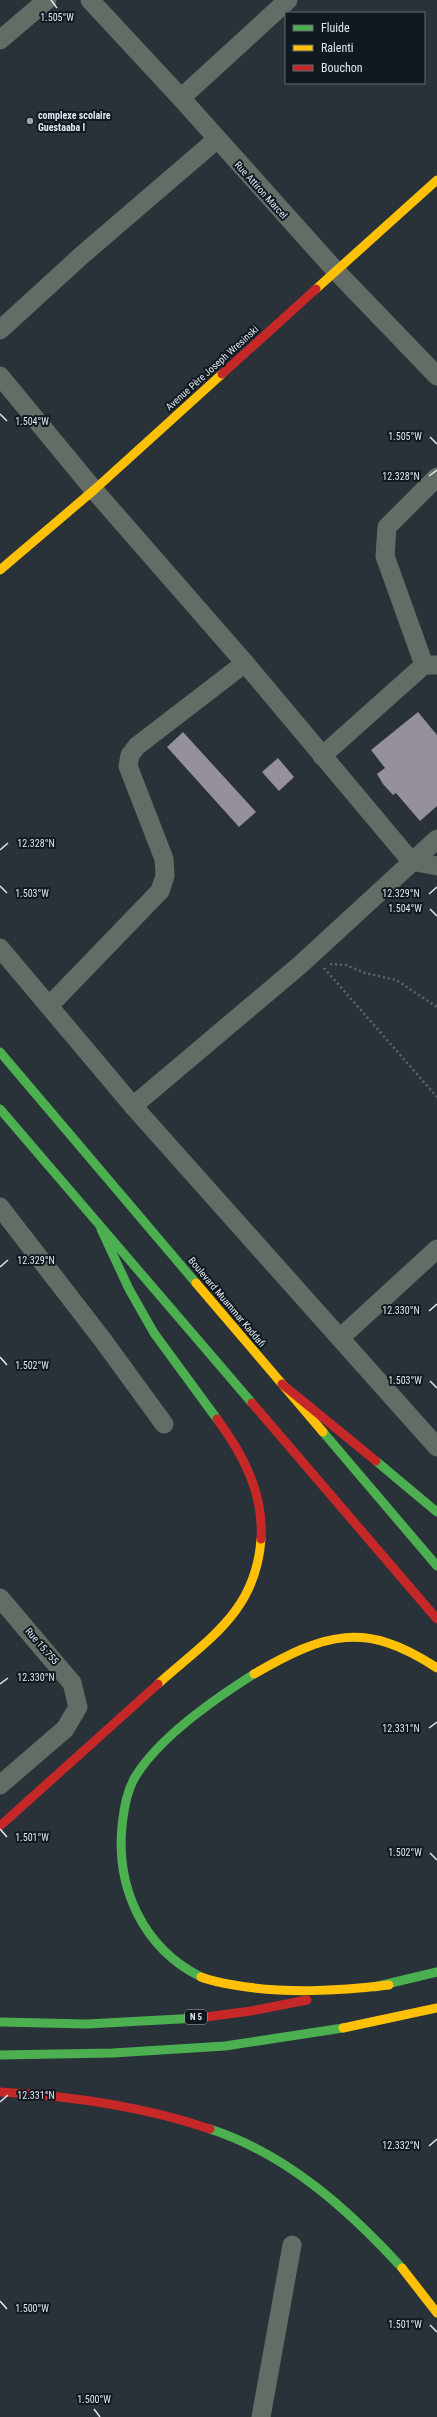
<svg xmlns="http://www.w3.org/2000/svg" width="437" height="2417" viewBox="0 0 437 2417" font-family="'Roboto Condensed',sans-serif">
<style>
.building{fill:#959099}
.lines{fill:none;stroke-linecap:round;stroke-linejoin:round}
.path{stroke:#5f6765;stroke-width:2.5;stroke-dasharray:2 3;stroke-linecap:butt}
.street{stroke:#636c65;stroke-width:19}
.fast{stroke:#4caf50;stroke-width:9}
.slow{stroke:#ffc107;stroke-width:9}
.jam{stroke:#c62828;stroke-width:9}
.ticks{fill:none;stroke:#dde7f1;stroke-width:1.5}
.poi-dot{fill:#9ea7b1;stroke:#11181f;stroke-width:1.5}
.labels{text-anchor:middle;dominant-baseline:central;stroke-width:4;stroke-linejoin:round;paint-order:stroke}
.shield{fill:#11181f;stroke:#a0a9b2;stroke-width:1}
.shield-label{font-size:9px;font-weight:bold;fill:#dde7f1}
.poi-label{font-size:10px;font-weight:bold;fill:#dde7f1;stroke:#11181f;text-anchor:start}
.street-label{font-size:10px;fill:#dde7f1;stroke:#11181f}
.ticks-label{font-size:10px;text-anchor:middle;fill:#dde7f1;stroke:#11181f;stroke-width:4;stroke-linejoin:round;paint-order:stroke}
</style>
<rect width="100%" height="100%" fill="#293139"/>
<g class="building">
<polygon points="418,712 437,735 437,806 420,821 396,793 393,795 383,784 377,774 385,768 371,750"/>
<polygon points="183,732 256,812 239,827 167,747"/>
<polygon points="278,758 294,777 279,791 262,772"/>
</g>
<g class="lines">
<g class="path">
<polyline points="330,964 346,965 365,973 396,980 437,1007"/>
<polyline points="324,968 437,1097"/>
</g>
<g class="street">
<polyline points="90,0 181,98 335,270 437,376"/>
<polyline points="0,40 47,0"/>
<polyline points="181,98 288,0"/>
<polyline points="0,330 81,256 216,140"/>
<polyline points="0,376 94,490 245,663 411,861 437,866"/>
<polyline points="437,477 387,527 385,556 424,665 437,665"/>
<polyline points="322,756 424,665"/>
<polyline points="0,948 133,1106 437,1447"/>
<polyline points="49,1006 160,891 165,876 164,859 128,766 130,755 137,746 245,663"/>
<polyline points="133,1106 300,965 437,839"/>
<polyline points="0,1207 102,1339 164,1424"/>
<polyline points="340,1338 437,1249"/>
<polyline points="0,1598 72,1683 78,1707 65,1729 0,1785"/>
<polyline points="261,2417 292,2245"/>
</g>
<g class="fast">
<polyline points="0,1052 196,1283"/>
<polyline points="0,1109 252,1403"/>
<polyline points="101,1229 129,1289 154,1333 217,1419"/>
<polyline points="323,1432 437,1566"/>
<polyline points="376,1461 437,1512"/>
<path d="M201,1977C143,1948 116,1888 122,1826C124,1808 127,1789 137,1774C162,1735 216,1698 254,1674"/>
<polyline points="374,1987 437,1972"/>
<polyline points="0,2022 87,2024 198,2018"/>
<polyline points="0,2055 113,2053 225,2046 343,2028"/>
<path d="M210,2129C287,2154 349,2210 402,2268"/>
</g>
<g class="slow">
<polyline points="316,289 437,180"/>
<polyline points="0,570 94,490 222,374"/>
<polyline points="196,1283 323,1432"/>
<path d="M254,1674C325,1633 365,1620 437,1668"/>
<path d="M158,1684C208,1639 256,1612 261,1539"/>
<path d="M201,1977C211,1981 222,1983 234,1985C285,1994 337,1991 389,1985"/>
<polyline points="343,2028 437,2008"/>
<polyline points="402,2268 437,2313"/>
</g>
<g class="jam">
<polyline points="222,374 316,289"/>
<polyline points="282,1384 376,1461"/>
<polyline points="252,1403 437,1619"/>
<path d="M217,1419C243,1454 264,1494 261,1539"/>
<polyline points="0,1826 158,1684"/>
<polyline points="198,2018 251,2011 307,2000"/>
<path d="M0,2092C72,2096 142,2106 210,2129"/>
</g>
</g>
<path class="ticks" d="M51,0L57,8M0,414L7,421M430,437L437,444M429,476L437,470M0,850L8,843M0,886L7,893M429,894L437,887M430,909L437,916M0,1267L8,1260M429,1311L437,1304M0,1357L7,1365M430,1381L437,1388M0,1684L8,1678M429,1728L437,1722M0,1829L7,1837M430,1853L437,1860M0,2102L8,2095M429,2146L437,2139M0,2301L7,2309M430,2325L437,2332M94,2409L100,2417"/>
<circle class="poi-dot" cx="30" cy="121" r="4"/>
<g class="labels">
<rect class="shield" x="185" y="2010" width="22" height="14" rx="3"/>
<g class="shield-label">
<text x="196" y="2017">N 5</text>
</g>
<g class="poi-label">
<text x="38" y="115">complexe scolaire<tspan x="38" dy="12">Guestaaba I</tspan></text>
</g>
<g class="street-label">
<text transform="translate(261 190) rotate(48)">Rue Attiron Marcel</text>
<text transform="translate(212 368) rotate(-42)">Avenue Père Joseph Wresinski</text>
<text transform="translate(227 1302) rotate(50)">Boulevard Muammar Kaddafi</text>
<text transform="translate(42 1646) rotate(49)">Rue 15.755</text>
</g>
</g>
<g class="ticks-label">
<text x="57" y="21">1.505°W</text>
<text x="32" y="425">1.504°W</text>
<text x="405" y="440">1.505°W</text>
<text x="401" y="480">12.328°N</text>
<text x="36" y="847">12.328°N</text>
<text x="32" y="897">1.503°W</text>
<text x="401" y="897">12.329°N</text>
<text x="405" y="912">1.504°W</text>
<text x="36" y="1264">12.329°N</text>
<text x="401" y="1314">12.330°N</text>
<text x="32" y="1369">1.502°W</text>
<text x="405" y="1384">1.503°W</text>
<text x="36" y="1681">12.330°N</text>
<text x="401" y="1732">12.331°N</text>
<text x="32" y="1841">1.501°W</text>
<text x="405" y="1856">1.502°W</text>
<text x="36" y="2099">12.331°N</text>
<text x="401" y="2149">12.332°N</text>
<text x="32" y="2312">1.500°W</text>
<text x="405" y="2328">1.501°W</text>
<text x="94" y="2403">1.500°W</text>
</g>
<rect x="285" y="12" width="140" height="72" fill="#11181f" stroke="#636b73"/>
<rect x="293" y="25" width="20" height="6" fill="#4caf50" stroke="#636b73"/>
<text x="321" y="32" font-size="12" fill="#dde7f1">Fluide</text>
<rect x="293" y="45" width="20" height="6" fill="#ffc107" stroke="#636b73"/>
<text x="321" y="52" font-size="12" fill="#dde7f1">Ralenti</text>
<rect x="293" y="65" width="20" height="6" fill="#c62828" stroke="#636b73"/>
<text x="321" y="72" font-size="12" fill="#dde7f1">Bouchon</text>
</svg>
